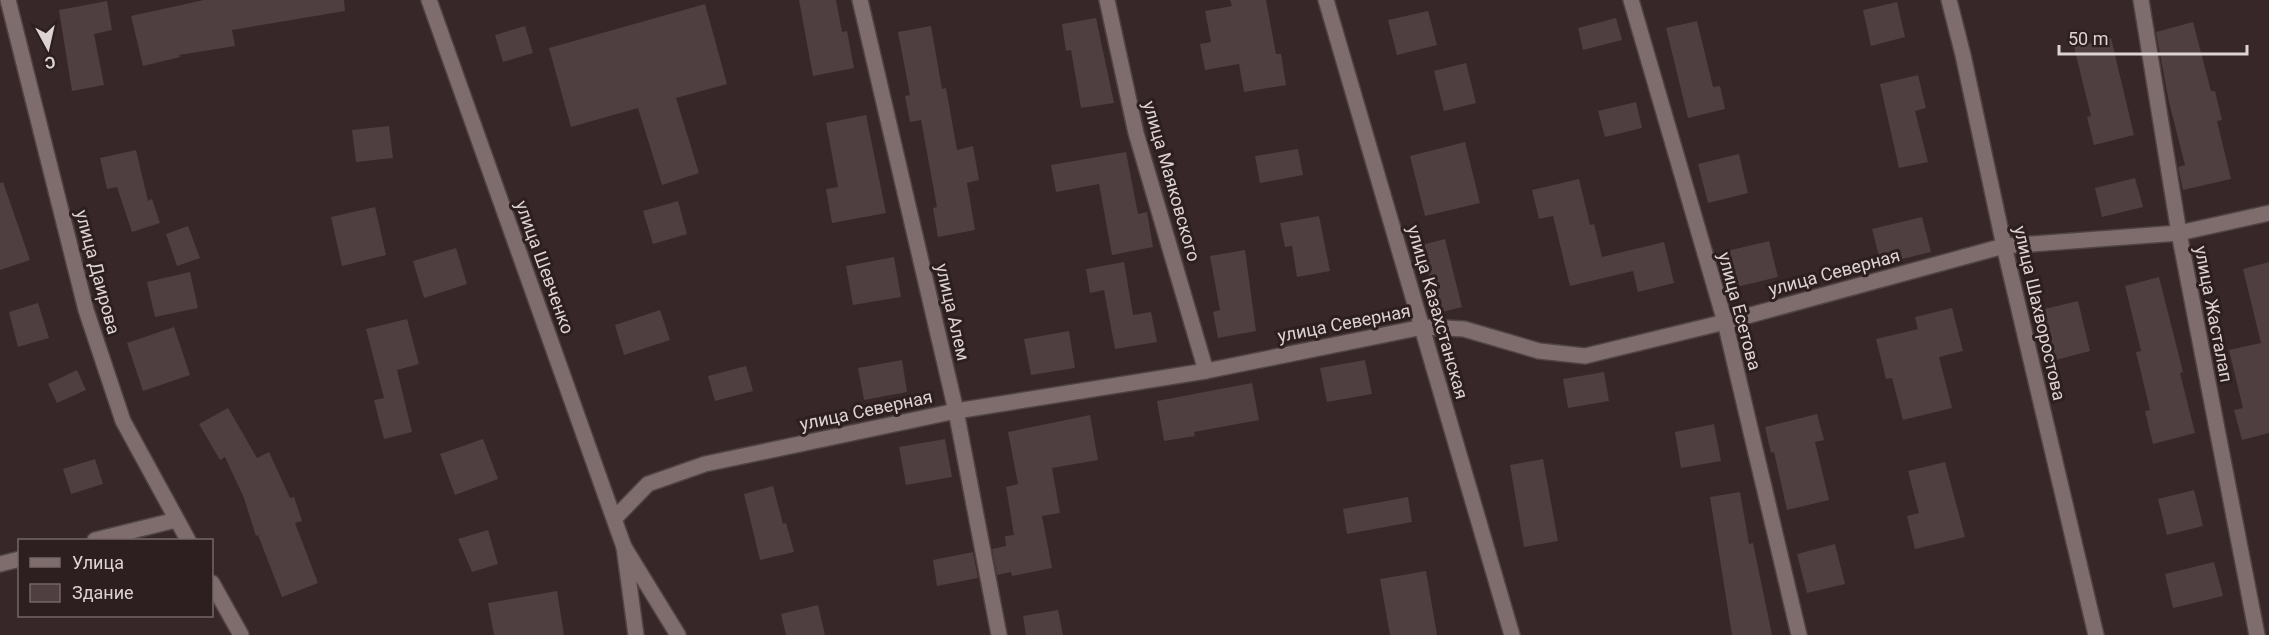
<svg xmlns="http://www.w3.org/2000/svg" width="2269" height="635" viewBox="0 0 2269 635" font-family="Roboto,sans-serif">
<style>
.building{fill:#503f40}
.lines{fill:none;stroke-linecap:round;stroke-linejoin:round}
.minor-casing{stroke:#504343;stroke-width:18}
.minor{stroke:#7f6d6e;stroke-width:15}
.labels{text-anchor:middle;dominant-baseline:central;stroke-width:6;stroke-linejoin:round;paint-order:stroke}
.street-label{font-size:18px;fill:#ded3d3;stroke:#2d1e1f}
</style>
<rect width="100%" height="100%" fill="#372728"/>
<g class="building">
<polygon points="204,0 344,0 345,11 232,30 235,46 179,55 180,57 143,66 131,16"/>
<polygon points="799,0 836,0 842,32 847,31 854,68 813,76"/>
<polygon points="1230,0 1266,0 1276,54 1281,54 1286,85 1244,92 1239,64 1205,70 1200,44 1211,42 1205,11 1232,6"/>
<polygon points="107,1 112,30 94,34 104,85 72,91 59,10"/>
<polygon points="1897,2 1905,37 1871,46 1863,10"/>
<polygon points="705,4 727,84 676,98 699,173 662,185 638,108 571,127 549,48"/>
<polygon points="1428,11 1437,45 1397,55 1388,20"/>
<polygon points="1096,18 1114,103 1081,108 1071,50 1066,51 1062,24"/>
<polygon points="1616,18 1622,40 1583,50 1578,28"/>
<polygon points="1697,21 1713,87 1720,86 1725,109 1688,118 1666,28"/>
<polygon points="2193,22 2211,91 2215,91 2222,120 2217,121 2231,179 2183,190 2178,167 2185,165 2169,102 2156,32"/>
<polygon points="525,26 533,53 503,62 495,35"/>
<polygon points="931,26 942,89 946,88 957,150 973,146 979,180 967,183 975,230 938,237 933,208 937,207 921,120 910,122 905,96 910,95 898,32"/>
<polygon points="2111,38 2134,135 2094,145 2087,117 2091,116 2074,47"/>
<polygon points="1466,63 1476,103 1444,111 1434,71"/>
<polygon points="1918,75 1926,108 1915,111 1928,162 1899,168 1880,84"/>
<polygon points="1636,102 1642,128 1605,137 1598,111"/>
<polygon points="866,115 886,213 832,223 826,189 838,187 826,123"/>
<polygon points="389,126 393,158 356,162 352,130"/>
<polygon points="1465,142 1480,203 1425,216 1410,156"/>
<polygon points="1298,149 1303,175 1260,183 1255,156"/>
<polygon points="136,150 148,201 152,199 160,223 132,232 117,187 107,189 100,158"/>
<polygon points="1126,152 1138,214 1147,212 1153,247 1112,255 1099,184 1056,192 1051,165"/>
<polygon points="1739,154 1748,193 1708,203 1698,164"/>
<polygon points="2135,178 2143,207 2102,217 2095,188"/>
<polygon points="1579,179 1590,225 1594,224 1602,257 1664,242 1674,283 1638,292 1633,271 1570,286 1553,216 1539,219 1532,190"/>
<polygon points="3,182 30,260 0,270 0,183"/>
<polygon points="678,201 687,234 653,244 643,211"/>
<polygon points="375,207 386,255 342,266 331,217"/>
<polygon points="1319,216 1330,271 1297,277 1292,246 1285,247 1280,223"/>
<polygon points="1922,217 1931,252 1881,264 1872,229"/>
<polygon points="188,226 200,258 177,266 166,234"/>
<polygon points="1445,239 1462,307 1438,313 1421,245"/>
<polygon points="1769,241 1778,277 1732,288 1723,252"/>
<polygon points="456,248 467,284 424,298 413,261"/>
<polygon points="1245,250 1256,331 1218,338 1213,312 1220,310 1210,256"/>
<polygon points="894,257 901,297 853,305 846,266"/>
<polygon points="1124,262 1133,315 1151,312 1157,342 1115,349 1104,290 1090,293 1086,269"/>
<polygon points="2269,262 2269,433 2242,440 2234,410 2243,408 2229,350 2261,343 2243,269"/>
<polygon points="190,272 198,308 155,317 147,282"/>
<polygon points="2159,277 2183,372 2180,373 2195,433 2153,444 2145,411 2150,410 2136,352 2141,351 2125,286"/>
<polygon points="2078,301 2090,351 2052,361 2040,310"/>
<polygon points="38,303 49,338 18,347 9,312"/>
<polygon points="1952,308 1963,351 1939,357 1952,408 1903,420 1892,378 1886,379 1876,339 1918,329 1915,317"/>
<polygon points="660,310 670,340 624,355 615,325"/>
<polygon points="407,319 419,364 397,370 412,432 384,439 374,400 384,398 366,329"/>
<polygon points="174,327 190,375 143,391 127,343"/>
<polygon points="1069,331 1075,368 1031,375 1024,339"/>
<polygon points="902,360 907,392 864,400 858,368"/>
<polygon points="1365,360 1372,394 1327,402 1320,368"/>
<polygon points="746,366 753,391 715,401 708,376"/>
<polygon points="77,370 86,390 57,403 48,384"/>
<polygon points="1604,372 1609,401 1568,408 1563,379"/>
<polygon points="1252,383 1259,420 1194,432 1195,436 1164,441 1157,401"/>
<polygon points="228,408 257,458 269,452 290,498 294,497 302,521 295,523 318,583 282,597 258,535 256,536 244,498 225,457 220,460 199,424"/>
<polygon points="1817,414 1824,440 1815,442 1829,500 1787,510 1774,452 1771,453 1765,427"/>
<polygon points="1090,415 1098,460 1052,468 1060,513 1042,516 1052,568 1012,576 1011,572 997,575 992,549 1006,546 1005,536 1014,535 1006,487 1018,484 1008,432"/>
<polygon points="1714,424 1721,461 1681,468 1675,432"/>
<polygon points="483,439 498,479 455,495 440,454"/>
<polygon points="945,439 952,477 906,485 899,447"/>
<polygon points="95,459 103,484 71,494 63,469"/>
<polygon points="1543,459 1558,541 1524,547 1510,465"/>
<polygon points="1945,462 1965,537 1915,549 1907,516 1919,513 1908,471"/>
<polygon points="773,486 783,524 786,523 794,552 760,560 744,494"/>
<polygon points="2194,490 2203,526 2167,535 2158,499"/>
<polygon points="1740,492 1749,544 1753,543 1772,635 1732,635 1710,497"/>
<polygon points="1408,497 1412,522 1347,534 1343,509"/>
<polygon points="488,530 498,564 472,572 458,539"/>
<polygon points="1835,544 1845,584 1807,593 1797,554"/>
<polygon points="973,552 978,578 937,586 933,560"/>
<polygon points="2214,562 2223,596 2173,608 2165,574"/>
<polygon points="1426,571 1437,635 1390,635 1380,579"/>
<polygon points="557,591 564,635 494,635 488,603"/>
<polygon points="818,605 825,635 786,635 781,614"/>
<polygon points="1058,610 1063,635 1026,635 1023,616"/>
</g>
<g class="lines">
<g class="minor-casing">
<g id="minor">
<polyline points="8,0 86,310 123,421 188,540"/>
<polyline points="429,0 624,547"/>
<polyline points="860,0 956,411 999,635"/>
<polyline points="1107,0 1136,133 1206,371"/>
<polyline points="1326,0 1512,635"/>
<polyline points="1631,0 1725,322 1799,635"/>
<polyline points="1949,0 1963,55 2004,246 2096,635"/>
<polyline points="2141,0 2179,233 2257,635"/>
<polyline points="615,518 648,484 705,464 956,411 1206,371 1423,327 1464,329 1539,351 1585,356 1725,322 2004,246 2179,233 2269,213"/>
<polyline points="95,540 176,520"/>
<polyline points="0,564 20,559"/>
<polyline points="212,583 241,635"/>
<polyline points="636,635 624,547 678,635"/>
</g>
</g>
<use href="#minor" class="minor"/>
</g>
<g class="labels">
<g class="street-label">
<text transform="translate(1172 181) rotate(74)">улица Маяковского</text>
<text transform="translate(545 267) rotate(70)">улица Шевченко</text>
<text transform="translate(98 272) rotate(75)">улица Даирова</text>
<text transform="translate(1834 272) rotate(-15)">улица Северная</text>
<text transform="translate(1740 311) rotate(75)">улица Есетова</text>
<text transform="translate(953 312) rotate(77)">улица Алем</text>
<text transform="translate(1438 312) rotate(74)">улица Казахстанская</text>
<text transform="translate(2040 313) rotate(77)">улица Шахворостова</text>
<text transform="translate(2214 314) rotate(79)">улица Жасталап</text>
<text transform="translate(1344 323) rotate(-11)">улица Северная</text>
<text transform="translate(866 410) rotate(-12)">улица Северная</text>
</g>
</g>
<rect x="18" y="539" width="195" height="78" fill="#2d1e1f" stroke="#746667" stroke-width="1.5"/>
<rect x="30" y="558" width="30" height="9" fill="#7f6d6e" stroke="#746667" stroke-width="1.5"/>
<text x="72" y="569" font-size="18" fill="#ded3d3">Улица</text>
<rect x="30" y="584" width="30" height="18" fill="#503f40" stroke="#746667" stroke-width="1.5"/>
<text x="72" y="599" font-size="18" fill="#ded3d3">Здание</text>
<g transform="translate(48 48) rotate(172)" stroke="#2d1e1f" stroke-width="4.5" paint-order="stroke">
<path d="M0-4.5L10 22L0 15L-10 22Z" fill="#ded3d3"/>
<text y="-9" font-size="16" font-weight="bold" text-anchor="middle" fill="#ded3d3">С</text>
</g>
<path d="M2059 45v9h188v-9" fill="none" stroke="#ded3d3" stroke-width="3"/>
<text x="2068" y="45" font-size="18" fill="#ded3d3" stroke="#2d1e1f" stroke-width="4.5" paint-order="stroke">50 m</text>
</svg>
